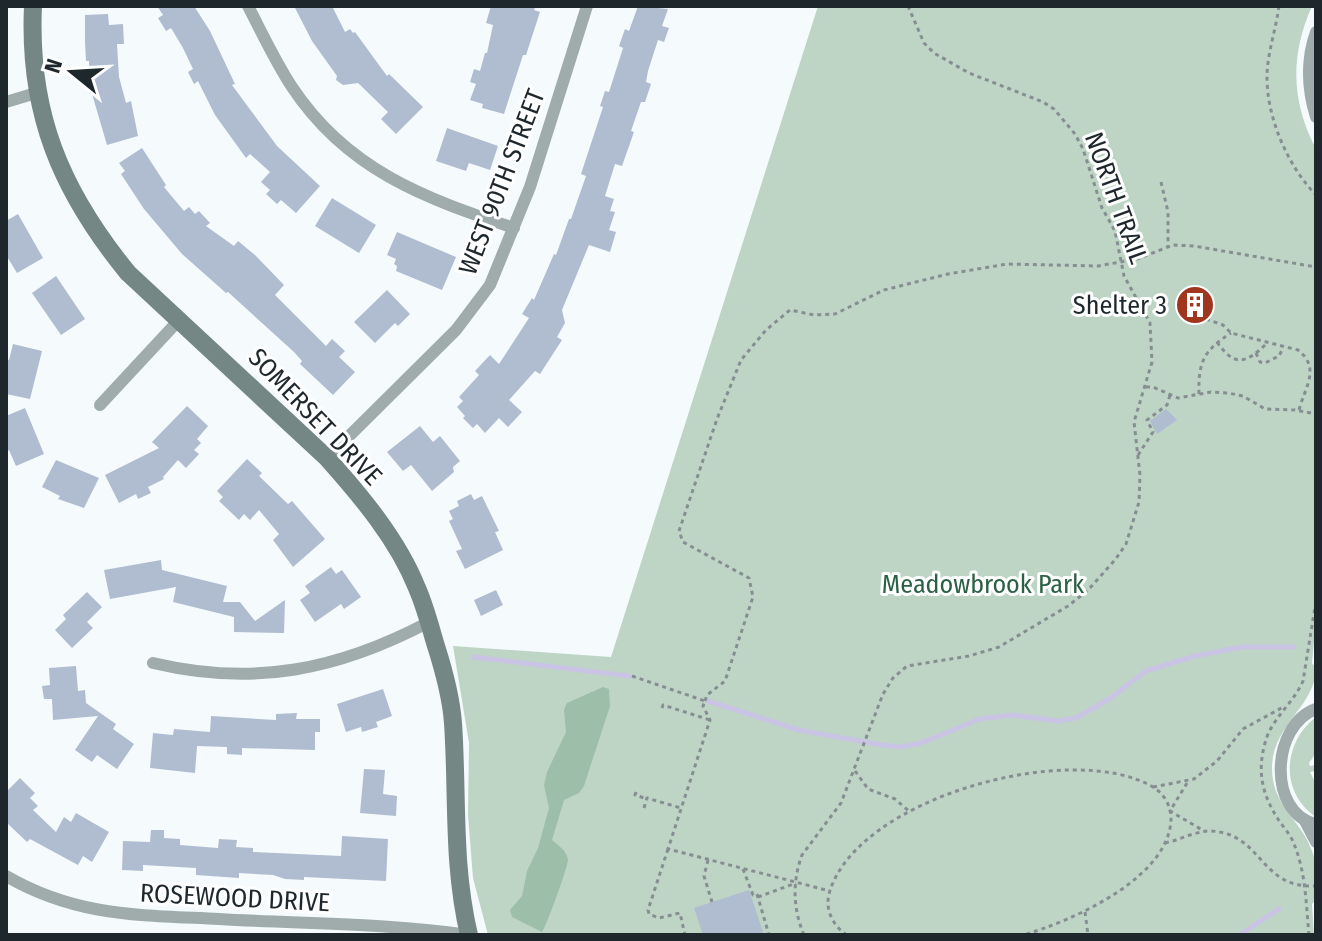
<svg xmlns="http://www.w3.org/2000/svg" width="1322" height="941" viewBox="0 0 1322 941" font-family="'Fira Sans Condensed',sans-serif">
<style>
.green{fill:#bed5c6}
.forest{fill:#9dbea9}
.lines{fill:none;stroke-linecap:round;stroke-linejoin:round}
.stream{stroke:#c9c3e4;stroke-width:5}
.building{fill:#b0bcd0}
.path{stroke:#868e91;stroke-width:3;stroke-dasharray:4 4;stroke-linecap:butt}
.street{stroke:#9facab;stroke-width:12}
.secondary{stroke:#748785;stroke-width:18}
.labels{text-anchor:middle;dominant-baseline:central;stroke-width:6;stroke-linejoin:round;paint-order:stroke}
.street-label{font-size:26px;fill:#1e282c;stroke:#fff}
.poi-label{font-size:26px;fill:#1e282c;stroke:#fff;text-anchor:end}
.park-label{font-size:26px;fill:#2a6043;stroke:#fff}
</style>
<rect width="100%" height="100%" fill="#f5fbfd"/>
<g class="green">
<path d="M818,6H1312C1290,56 1291,101 1316,149V620L1312,663L1316,668C1316,706 1272,725 1272,768C1272,807 1301,819 1312,851C1318,866 1316,884 1316,900L1312,904L1314,935H488L473,878L468,815L469,743L453,646L611,657Z"/>
<path d="M1316,717V753L1309,763L1310,766L1316,765V771L1310,772L1316,784V817C1280,793 1282,743 1316,717Z"/>
</g>
<path class="forest" d="M603,687L609,689L610,706L584,786L579,793L564,800L552,840C558,845 567,851 568,860C568,866 546,928 542,932L512,917L510,910L522,896L527,871L538,848L549,808L544,785L547,772L566,732L564,710L567,703Z"/>
<g class="lines">
<g class="stream">
<polyline points="473,657 629,676"/>
<polyline points="708,701 799,730 882,745 902,747 921,743 980,719 1011,715 1059,721 1076,718 1109,699 1146,671 1195,656 1242,647 1294,647"/>
<polyline points="1239,935 1279,909"/>
</g>
</g>
<g class="building">
<polygon points="157,6 194,6 210,31 235,84 232,85 277,146 320,186 296,213 281,200 277,204 266,194 270,190 261,182 270,172 250,154 246,158 215,115 198,81 194,84 188,72 193,69 183,48 171,28 166,31 158,18 163,15"/>
<polygon points="294,6 332,6 345,32 350,29 353,33 355,32 387,76 389,74 423,107 396,134 381,119 388,112 358,83 343,85 336,80 337,76 312,41"/>
<polygon points="491,6 536,6 534,10 540,12 526,55 523,55 504,114 482,108 483,104 470,100 476,84 470,82 474,69 480,71 485,53 487,53 493,25 486,23"/>
<polygon points="638,6 668,9 662,26 669,28 664,42 658,40 648,71 646,82 651,84 645,102 641,102 631,131 634,132 622,166 615,164 605,196 614,199 610,211 615,212 609,230 616,232 610,252 589,245 562,310 565,323 557,337 562,340 540,374 535,371 509,400 522,412 508,427 499,418 485,433 477,424 473,428 463,418 465,416 457,407 463,401 459,397 479,375 475,371 490,355 499,364 529,318 522,314 532,298 534,300 554,254 556,255 569,219 571,219 586,176 581,174 603,107 600,106 605,91 609,92 623,48 619,46 625,29 629,31"/>
<polygon points="108,14 109,25 123,24 124,44 117,44 119,77 126,103 131,101 138,136 107,145 90,87 89,61 86,61 85,42 85,15"/>
<polygon points="447,128 498,146 490,170 469,163 466,171 436,161"/>
<polygon points="142,148 166,185 164,187 184,211 189,207 195,214 199,211 210,223 206,226 234,246 238,241 255,255 284,285 275,295 326,346 332,339 345,351 339,357 355,372 333,395 300,364 302,361 294,352 228,292 226,293 182,254 144,209 121,174 125,171 119,163"/>
<polygon points="332,198 376,225 359,253 315,226"/>
<polygon points="18,214 43,258 17,273 6,255 6,221"/>
<polygon points="397,232 456,257 442,290 396,271 397,266 394,264 396,259 387,255"/>
<polygon points="56,276 85,319 61,335 32,293"/>
<polygon points="1186,287 1213,310 1203,322 1176,300"/>
<polygon points="387,290 410,314 398,326 395,323 375,343 354,322"/>
<polygon points="13,344 42,351 30,399 6,394 6,359 9,360"/>
<polygon points="187,406 208,426 197,439 201,443 194,450 199,454 186,468 178,460 163,477 164,479 148,487 151,493 138,499 136,494 119,503 105,475 159,448 152,442"/>
<polygon points="25,408 44,454 16,466 9,450 6,452 6,416"/>
<polygon points="1166,409 1177,420 1157,434 1150,421"/>
<polygon points="420,426 433,442 440,436 460,461 453,467 454,472 432,491 411,465 403,471 387,452"/>
<polygon points="247,459 262,473 259,476 288,504 292,501 325,539 293,567 273,540 279,534 259,510 250,520 244,514 239,520 219,501 223,497 217,491"/>
<polygon points="56,460 99,478 84,508 58,499 60,496 42,487"/>
<polygon points="471,494 474,500 482,496 499,531 495,532 503,550 465,569 456,551 462,549 449,521 453,519 449,511 459,506 457,501"/>
<polygon points="161,560 162,570 227,586 223,602 240,602 255,621 285,600 284,633 234,632 234,617 173,602 176,587 110,599 104,570"/>
<polygon points="331,567 336,574 342,570 361,597 344,609 341,604 315,622 300,600 310,593 305,586"/>
<polygon points="496,590 503,605 481,616 474,600"/>
<polygon points="87,592 102,607 87,622 93,628 72,648 55,630 66,619 63,615"/>
<polygon points="76,666 78,691 85,690 86,703 116,724 113,729 134,744 117,769 97,755 92,762 75,750 98,716 53,720 52,699 44,699 42,686 50,685 49,668"/>
<polygon points="383,689 392,716 376,722 378,727 362,732 361,727 346,732 337,704"/>
<polygon points="297,713 296,719 320,719 320,732 315,732 315,750 242,748 242,755 227,754 227,747 197,746 195,773 150,768 153,733 173,735 174,729 210,732 211,716 276,720 276,714"/>
<polygon points="364,769 385,770 383,794 397,796 396,816 360,813"/>
<polygon points="20,778 35,793 30,798 38,806 33,810 56,832 64,817 71,822 76,813 109,832 92,862 83,856 78,865 30,839 27,842 6,822 6,792"/>
<polygon points="151,830 164,830 164,838 180,839 180,845 218,848 219,839 237,840 236,847 253,848 253,852 341,856 342,836 388,839 386,881 304,877 304,880 285,879 273,875 239,873 239,878 196,875 196,868 143,865 143,871 122,870 123,841 150,842"/>
<polygon points="749,890 764,935 703,935 694,908"/>
</g>
<g class="lines">
<g class="path">
<path d="M1279,6C1276,29 1268,51 1267,74C1266,116 1287,165 1316,195"/>
<polyline points="1161,182 1168,212 1168,247"/>
<path d="M1206,319L1223,325L1231,333L1298,350C1321,368 1305,387 1299,410"/>
<path d="M1217,342C1234,367 1246,364 1266,344"/>
<polyline points="1256,353 1260,362 1265,363 1279,356 1283,348"/>
<polyline points="1146,387 1153,387 1178,398 1211,392 1228,393 1243,396 1265,409 1295,410 1316,414"/>
<path d="M1199,394C1198,362 1204,350 1231,333"/>
<polyline points="1138,455 1153,432 1147,420 1167,405 1170,395"/>
<polyline points="632,676 705,701 703,706 710,720 668,849 830,891"/>
<polyline points="705,701 707,695 725,681 753,597 749,578 683,542 679,531 717,419 741,360 766,330 790,310 814,315 835,314 884,290 948,274 1007,264 1098,266 1137,259 1173,245 1194,246 1316,267"/>
<polyline points="662,708 663,705 710,720"/>
<polyline points="855,771 868,789 895,799 910,812"/>
<polyline points="1187,783 1170,811 1204,831"/>
<polyline points="1153,787 1194,779 1217,761 1243,729 1285,706"/>
<polyline points="636,792 635,795 647,799"/>
<polyline points="644,808 647,798 681,808"/>
<path d="M1165,843C1179,840 1194,832 1208,831C1263,831 1258,889 1316,886"/>
<polyline points="668,849 648,910 649,914 659,918 680,913 685,935"/>
<polyline points="708,860 704,876 712,902"/>
<polyline points="743,869 753,895 757,894 769,935"/>
<polyline points="758,897 796,883"/>
<polyline points="1085,912 1088,935"/>
<path d="M804,935C793,909 792,882 802,855L841,803L883,694L893,678L907,666L969,656L999,647L1068,606L1088,590L1115,560L1126,544L1139,502L1140,475L1134,422L1152,362L1150,323L1124,276L1115,231L1102,208L1083,149L1075,134L1054,109L1043,102L969,73L934,53L924,43L908,6"/>
<path d="M847,935C833,926 825,910 829,894C855,798 1072,739 1153,787C1163,793 1170,804 1171,816C1173,877 1070,922 1023,935"/>
<path d="M1309,935C1306,905 1306,873 1294,844C1291,835 1283,827 1278,819C1262,794 1257,772 1265,743C1271,719 1293,704 1303,681L1316,601"/>
</g>
<g class="street">
<path d="M248,6C262,33 275,61 292,87C347,170 424,198 514,228"/>
<path d="M1316,32C1306,60 1307,88 1316,117"/>
<polyline points="6,102 36,93"/>
<polyline points="100,405 179,320"/>
<polyline points="327,458 456,330 490,285 530,187 587,6"/>
<path d="M153,663C254,687 338,670 429,622"/>
<path d="M1316,709C1271,725 1267,813 1316,824"/>
<polyline points="1305,821 1316,842"/>
<path d="M6,876C77,917 139,915 219,919C302,924 387,923 469,935"/>
</g>
<path class="secondary" d="M33,6C28,113 61,191 128,273L327,458C361,496 398,540 417,588C425,606 430,626 436,646C444,671 451,696 453,723C458,796 452,863 469,935"/>
</g>
<defs>
<g id="building-disc" transform="scale(2)"><circle r="9.5" fill="#9f361d" stroke="#fff"/><path d="M-4-6H4V6H1V3H-1V6H-4ZM-2.5-4.3h1.7v1.8h-1.7ZM.8-4.3h1.7v1.8H.8ZM-2.5-1h1.7V.8h-1.7ZM.8-1h1.7V.8H.8Z" fill="#fff"/></g>
</defs>
<g fill-rule="evenodd">
<use href="#building-disc" x="1195" y="305"/>
</g>
<g class="labels">
<g class="street-label">
<text transform="translate(502 182) rotate(-69)">WEST 90TH STREET</text>
<text transform="translate(1116 198) rotate(70)">NORTH TRAIL</text>
<text transform="translate(315 417) rotate(46)">SOMERSET DRIVE</text>
<text transform="translate(235 898) rotate(3)">ROSEWOOD DRIVE</text>
</g>
<g class="poi-label">
<text x="1167" y="305">Shelter 3</text>
</g>
<g class="park-label">
<text x="983" y="584">Meadowbrook Park</text>
</g>
</g>
<rect width="1322" height="941" fill="none" stroke="#1e282c" stroke-width="16"/>
<g transform="translate(72 72) rotate(288)" stroke="#ffffff" stroke-width="6" paint-order="stroke">
<path d="M0-6L14 30L0 20L-14 30Z" fill="#1e282c"/>
<text y="-12" font-size="22" font-weight="bold" text-anchor="middle" fill="#1e282c">N</text>
</g>
</svg>
